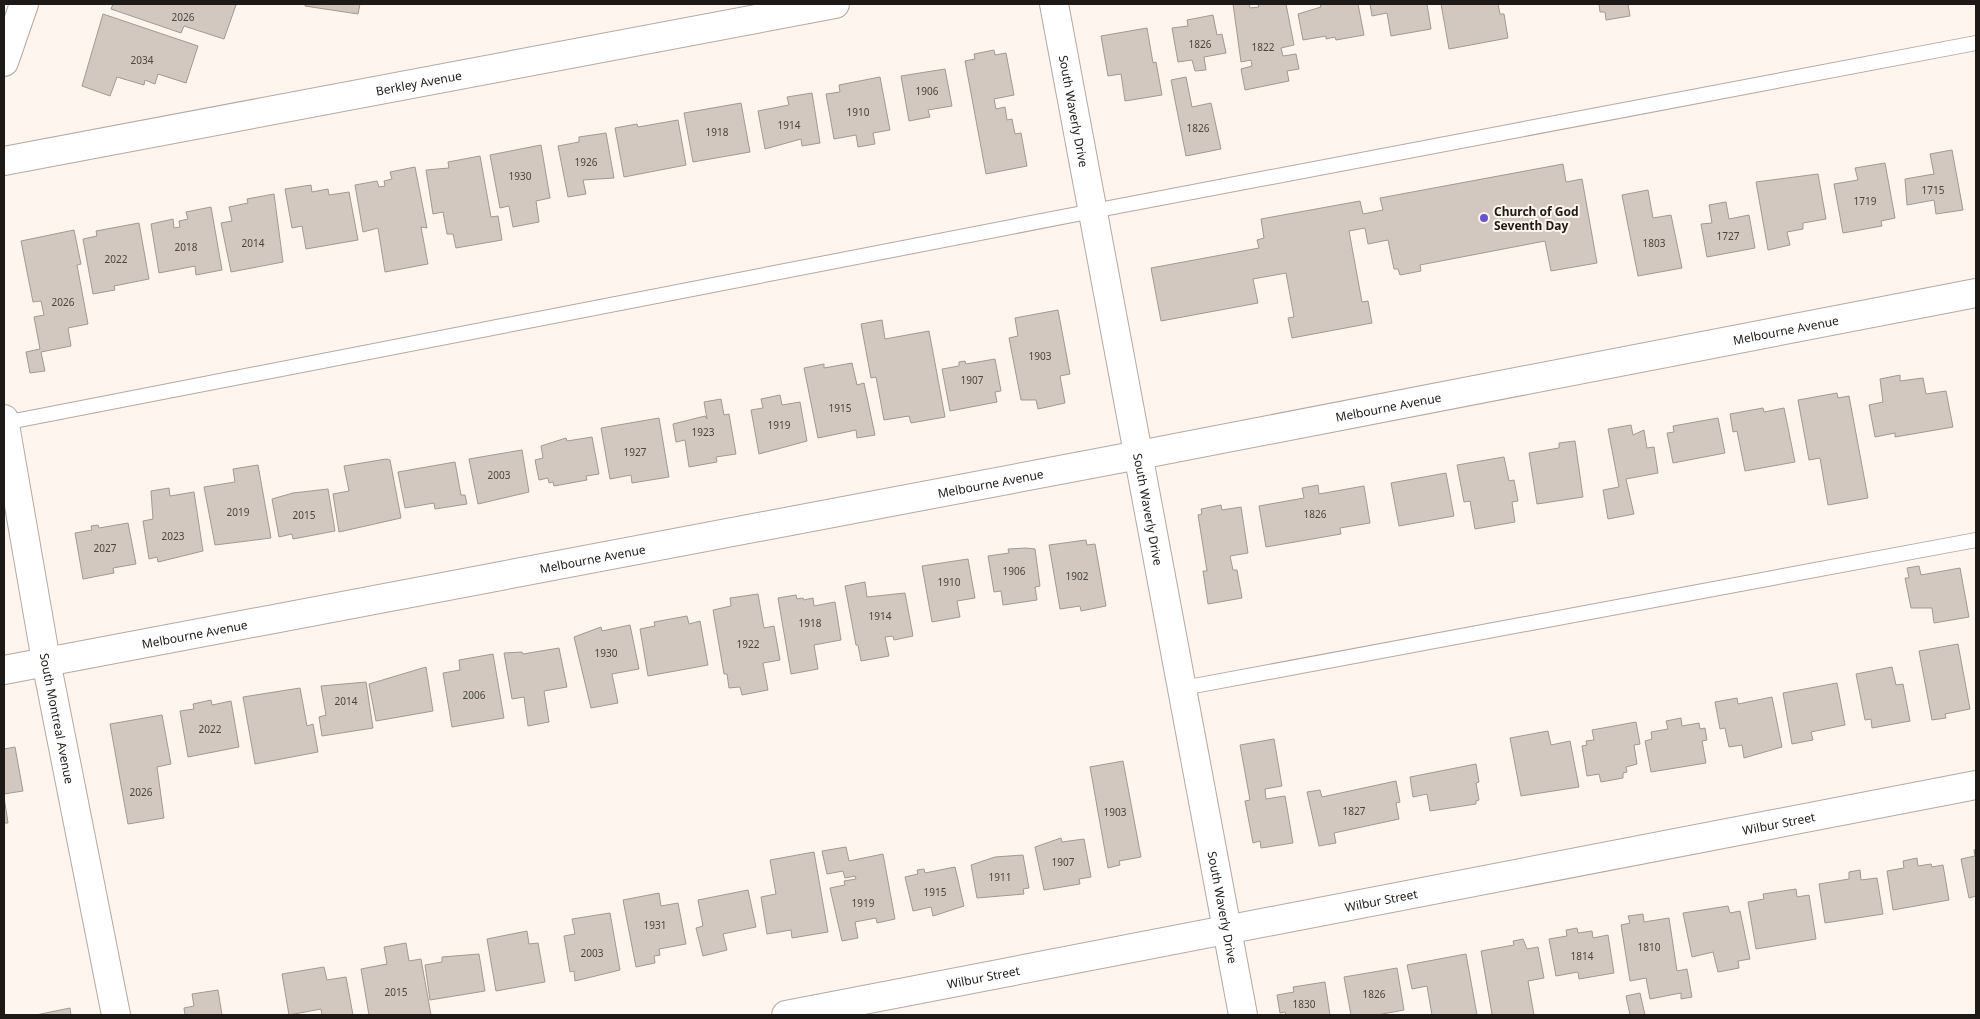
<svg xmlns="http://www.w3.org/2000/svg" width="1980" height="1019" viewBox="0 0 1980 1019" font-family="'Noto Sans',sans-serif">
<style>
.building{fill:#d2c8c0;stroke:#a29991}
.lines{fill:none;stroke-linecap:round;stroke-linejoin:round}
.lane-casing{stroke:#b3a9a2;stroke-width:16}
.street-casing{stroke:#b3a9a2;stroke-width:30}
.lane{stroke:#fff;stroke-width:14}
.street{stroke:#fff;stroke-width:28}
.poi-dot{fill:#6954cd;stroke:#fef5ef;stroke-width:2}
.labels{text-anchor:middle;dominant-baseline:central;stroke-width:4;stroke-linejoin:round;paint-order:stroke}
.number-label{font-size:10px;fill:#4a4540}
.street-label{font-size:12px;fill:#1c1916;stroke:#fef5ef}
.poi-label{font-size:12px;font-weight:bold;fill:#1c1916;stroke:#fef5ef;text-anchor:start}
</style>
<rect width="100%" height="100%" fill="#fef5ef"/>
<g class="building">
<polygon points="113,4 232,4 236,5 224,39 184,26 181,33 111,9"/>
<polygon points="305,4 360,4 358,14 305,6"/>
<polygon points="1233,4 1249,4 1250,8 1259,7 1258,4 1286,4 1294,45 1281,48 1283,56 1296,54 1299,69 1287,71 1289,81 1245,90 1241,69 1252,66 1251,60 1241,62"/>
<polygon points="1320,4 1358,4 1364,35 1336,40 1335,37 1326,39 1326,36 1303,40 1298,14 1321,7"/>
<polygon points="1370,4 1427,4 1431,29 1391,36 1387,13 1372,16"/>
<polygon points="1441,4 1498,4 1500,14 1504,14 1508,38 1449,49"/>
<polygon points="1599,4 1628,4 1630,16 1606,20 1605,12 1600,12"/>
<polygon points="103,14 198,46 186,83 158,74 155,84 145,80 144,85 117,77 110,96 82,86"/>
<polygon points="1213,15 1217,35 1222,34 1226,53 1204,57 1206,70 1195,71 1192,60 1178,62 1172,28 1188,26 1187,20"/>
<polygon points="1147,28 1153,63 1156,62 1162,95 1125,101 1121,74 1108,76 1101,36"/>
<polygon points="994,50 995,55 1006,53 1014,95 994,99 996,109 1005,107 1007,120 1012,119 1015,134 1021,133 1027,166 986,174 965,61 975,59 974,54"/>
<polygon points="945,69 952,106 928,110 930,117 909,121 901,76"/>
<polygon points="880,77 890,130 873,133 875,144 858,147 856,135 834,139 826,94 840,92 839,85"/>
<polygon points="1186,77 1192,107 1211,103 1221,149 1186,156 1171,80"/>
<polygon points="812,93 820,143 802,146 801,139 765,149 758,111 789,105 787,97"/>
<polygon points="741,103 750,152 693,162 684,113"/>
<polygon points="678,120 686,165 624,177 615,128 637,124 638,127"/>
<polygon points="606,133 614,178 583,180 586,194 568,197 558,146 579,142 579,137"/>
<polygon points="541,145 550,198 536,201 539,222 513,227 509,206 500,208 490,155"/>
<polygon points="1952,150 1963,210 1936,214 1934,200 1907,205 1905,179 1934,174 1930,154"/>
<polygon points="480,156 491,217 498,216 502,240 456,248 453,234 447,234 443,212 433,214 426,170 449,168 448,162"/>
<polygon points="1885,163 1895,218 1881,221 1882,226 1843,233 1834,184 1858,180 1855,168"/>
<polygon points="1563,164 1566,182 1582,179 1597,263 1551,271 1545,241 1420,265 1421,271 1400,275 1398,269 1394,269 1388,240 1368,244 1365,228 1349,231 1362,302 1368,301 1372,323 1292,338 1288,318 1294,317 1286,273 1253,279 1258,303 1161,321 1151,268 1259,248 1257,240 1264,238 1261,219 1360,201 1363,214 1383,210 1380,198"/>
<polygon points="415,167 427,228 421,227 428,264 385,272 378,228 363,232 355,185 377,181 379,187 385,186 384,181 392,179 390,172"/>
<polygon points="1818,174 1826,219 1803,223 1803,229 1787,232 1790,245 1768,250 1756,182"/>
<polygon points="311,185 312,192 328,189 329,195 349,192 358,240 306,249 302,226 292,228 285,189"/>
<polygon points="1648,190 1653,218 1671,215 1682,268 1638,276 1622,195"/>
<polygon points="274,194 283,262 231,272 221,223 232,221 229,207 248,203 247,199"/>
<polygon points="1726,202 1729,219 1749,215 1755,248 1707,257 1701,224 1712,223 1709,205"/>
<polygon points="211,207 222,270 196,275 195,266 159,273 151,224 173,219 174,228 180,227 179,221 188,219 186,212"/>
<polygon points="139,223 149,279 114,286 115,290 93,294 83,239 97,236 96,231"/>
<polygon points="74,230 81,264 77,265 88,324 68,328 71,346 41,352 45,371 30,373 26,352 40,349 34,317 44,315 41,301 33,302 21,241"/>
<polygon points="1058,310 1070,374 1060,376 1065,403 1038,409 1036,400 1021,400 1009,338 1018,336 1015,318"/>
<polygon points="882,320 885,339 929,331 945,417 911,423 909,416 884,420 876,377 871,378 861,324"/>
<polygon points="995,359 1001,391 995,392 997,402 950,411 942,369 959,366 959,362 965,361 966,364"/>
<polygon points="852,363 857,385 864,383 875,435 857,438 856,430 818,438 804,368 824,364 824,368"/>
<polygon points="1900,375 1900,381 1923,378 1926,394 1946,391 1953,427 1895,437 1895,433 1875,437 1869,405 1883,402 1880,379"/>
<polygon points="1837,393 1838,398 1849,396 1868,498 1828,505 1820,458 1809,460 1798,400"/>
<polygon points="780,395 782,405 800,402 807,441 759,454 751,410 763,408 761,399"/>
<polygon points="721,399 724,415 729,414 736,454 716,457 717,462 689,467 685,440 676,442 673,424 705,416 707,419 704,402"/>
<polygon points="1763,408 1764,412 1784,408 1795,462 1745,471 1737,431 1733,432 1730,414"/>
<polygon points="659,418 669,477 632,483 631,475 610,479 601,428"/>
<polygon points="1718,418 1725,453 1673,463 1667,433 1674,432 1673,426"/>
<polygon points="1631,425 1633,435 1644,430 1647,448 1654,447 1658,473 1626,479 1634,514 1608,519 1603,490 1619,487 1608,429"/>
<polygon points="592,437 599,474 586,476 587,480 554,486 553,482 549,483 548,478 539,480 535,460 543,458 541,446 566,438 567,441"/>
<polygon points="1575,441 1583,497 1537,504 1529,453 1559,448 1559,443"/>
<polygon points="522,450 529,492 478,504 469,459"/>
<polygon points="1504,457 1509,481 1514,480 1518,501 1512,502 1515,522 1475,529 1470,501 1464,502 1457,465"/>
<polygon points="386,459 390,460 401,518 339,532 333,494 349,491 344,466"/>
<polygon points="455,462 461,495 465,495 467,504 435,509 434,503 405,508 398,472"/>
<polygon points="258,465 271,538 215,545 204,487 235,482 233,469"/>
<polygon points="1446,473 1454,516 1399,526 1391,483"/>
<polygon points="1318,485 1319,494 1364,486 1370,523 1340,528 1341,534 1266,547 1259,506 1304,498 1302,488"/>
<polygon points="169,488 170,496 194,492 203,551 158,562 157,557 149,559 143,521 153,519 151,491"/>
<polygon points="328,489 335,531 293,539 292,534 279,537 272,499 293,493"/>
<polygon points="1221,505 1222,510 1241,507 1248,553 1230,556 1233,570 1237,570 1242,598 1208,604 1203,571 1207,571 1198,515 1202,514 1201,509"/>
<polygon points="128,523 136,564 113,568 114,573 83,579 75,533 92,530 91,526 98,525 99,528"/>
<polygon points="1086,540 1087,545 1095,544 1106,606 1081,611 1080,606 1060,609 1049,545"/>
<polygon points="1026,548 1035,549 1040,586 1035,587 1037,600 1003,605 1001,591 994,592 988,556 1009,553 1008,549"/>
<polygon points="968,559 975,598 957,601 960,617 932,622 922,566"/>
<polygon points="1919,566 1921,575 1960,568 1969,617 1934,623 1932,608 1911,608 1905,578 1909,578 1907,568"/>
<polygon points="865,582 867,597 905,593 913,636 894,640 893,636 885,637 889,656 861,661 858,645 856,645 845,586"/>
<polygon points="758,594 764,628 774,626 780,660 763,663 768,690 742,695 740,687 729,688 727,674 724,674 713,610 731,606 730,598"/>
<polygon points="796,595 797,599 803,598 804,600 813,598 814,606 835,602 841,640 814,645 818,669 791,674 778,598"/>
<polygon points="687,616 689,624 700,621 708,665 648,676 640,629 655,626 654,622"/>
<polygon points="630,625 639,669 612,674 618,703 591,708 574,637 601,627 602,631"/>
<polygon points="1958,644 1970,709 1945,714 1946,718 1932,720 1919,651"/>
<polygon points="559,648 567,687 544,691 549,722 528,726 524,697 512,699 504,653 522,652 523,654"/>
<polygon points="493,654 504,718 452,727 443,673 460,670 459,660"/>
<polygon points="426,667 433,711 376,721 369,684"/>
<polygon points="1892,667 1896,685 1903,684 1910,721 1872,728 1871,719 1865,720 1856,674"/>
<polygon points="366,682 373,728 322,736 319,717 326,715 321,686"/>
<polygon points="1837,683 1845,725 1811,732 1813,740 1792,744 1783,693"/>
<polygon points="300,688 307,726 313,724 318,752 255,764 243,697"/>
<polygon points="1772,697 1782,747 1744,758 1742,745 1729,747 1725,728 1720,729 1715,702 1737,698 1738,704"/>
<polygon points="211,700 212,705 231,701 239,747 188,757 180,711 194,709 193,704"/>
<polygon points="162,715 171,764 157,767 164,818 128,824 110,724"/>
<polygon points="1681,718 1682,726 1699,723 1700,729 1705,728 1707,740 1702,741 1706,763 1651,772 1645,741 1652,739 1651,732 1668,729 1666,721"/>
<polygon points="1636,722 1640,744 1634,745 1637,764 1626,767 1627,772 1623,773 1623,778 1601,782 1599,774 1587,776 1582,746 1587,745 1586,741 1594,740 1592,730"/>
<polygon points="1548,731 1551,745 1570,741 1579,787 1521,796 1510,738"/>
<polygon points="1274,739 1282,786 1265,789 1266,799 1285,796 1293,843 1261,848 1260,841 1253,843 1245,801 1250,800 1240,745"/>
<polygon points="15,747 23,791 4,794 4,749"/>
<polygon points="1123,761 1141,857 1119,861 1120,865 1108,868 1090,767"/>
<polygon points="1476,764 1479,782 1476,783 1479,800 1476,801 1476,804 1430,811 1427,794 1413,797 1410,777"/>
<polygon points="1396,781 1400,802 1396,803 1399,819 1334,833 1336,843 1319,846 1307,792 1320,790 1322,797"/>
<polygon points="4,797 8,823 4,823"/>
<polygon points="1061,838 1062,842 1084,839 1091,877 1079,879 1080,884 1044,890 1035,847"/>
<polygon points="846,847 849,861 883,854 895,919 877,923 876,918 855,922 858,938 842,941 830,888 845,885 844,881 856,879 855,876 845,878 843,871 827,874 822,851"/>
<polygon points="1976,849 1976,896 1969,898 1961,859 1975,856 1974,850"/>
<polygon points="814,852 828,932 792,938 791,930 767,934 761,897 776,894 770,860"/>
<polygon points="1023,855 1029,888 1023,889 1024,894 977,898 971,865 995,857"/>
<polygon points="1917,858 1918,866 1931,864 1932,867 1943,865 1949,900 1893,910 1887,871 1904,868 1903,861"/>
<polygon points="955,867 964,906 933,916 931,907 913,911 905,877 918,874 917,870 924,869 925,873"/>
<polygon points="1860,870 1861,880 1877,878 1883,914 1825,923 1819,884 1849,879 1849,872"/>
<polygon points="1796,889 1797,897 1809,895 1816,939 1756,949 1748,902 1764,899 1763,894"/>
<polygon points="748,890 756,927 723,934 727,950 703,956 696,928 703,926 698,900"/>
<polygon points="659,893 661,906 678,903 686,944 659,949 660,955 654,956 655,963 636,967 623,900"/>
<polygon points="1728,906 1730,913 1740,911 1750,959 1738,961 1739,968 1718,972 1713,952 1692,957 1683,913"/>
<polygon points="610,913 620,970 575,981 574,971 570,972 564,936 575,934 572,919"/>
<polygon points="1643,914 1644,922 1669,918 1677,971 1687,969 1692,997 1681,999 1681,993 1650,999 1646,978 1630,981 1621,925 1630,923 1628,916"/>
<polygon points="1577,928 1578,933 1592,931 1593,938 1608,935 1614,973 1579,979 1578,972 1556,976 1549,939 1567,936 1566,930"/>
<polygon points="527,931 529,944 538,943 545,982 496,991 487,939"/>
<polygon points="1523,939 1527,949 1538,947 1544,978 1528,981 1534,1015 1487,1015 1492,1014 1481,951 1514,945 1513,941"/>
<polygon points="406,943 409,961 421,959 431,1015 369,1015 361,969 387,964 384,947"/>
<polygon points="479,954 485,991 430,1000 425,965 442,962 442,957"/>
<polygon points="1466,954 1477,1015 1432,1015 1427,986 1412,989 1407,965"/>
<polygon points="324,967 327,980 346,977 353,1015 322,1015 321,1009 289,1015 282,974"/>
<polygon points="1397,968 1404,1010 1377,1015 1351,1015 1344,977"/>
<polygon points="1325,982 1330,1015 1286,1015 1285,1012 1280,1013 1277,995 1294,992 1293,987"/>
<polygon points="218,990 222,1015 185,1015 184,1008 194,1006 192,994"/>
<polygon points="1640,993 1645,1015 1630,1015 1626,996"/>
<polygon points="70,1008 71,1015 36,1015"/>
</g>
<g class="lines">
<g class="lane-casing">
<g id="lane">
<polyline points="4,423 1093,211 1976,43"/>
<polyline points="1183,688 1976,540"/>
</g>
</g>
<g class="street-casing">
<g id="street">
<path id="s1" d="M1054,4L1243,1015"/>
<polyline points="4,62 24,4"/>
<path id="s2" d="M4,161L835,4"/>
<path id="s3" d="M4,419L46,661L116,1015"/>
<path id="s4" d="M4,670L1139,455L1976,293"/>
<path id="s5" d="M786,1015L1976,785"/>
</g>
</g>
<use href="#lane" class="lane"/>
<use href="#street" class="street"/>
</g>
<circle class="poi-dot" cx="1484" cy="218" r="5"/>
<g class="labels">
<g class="number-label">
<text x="183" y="17">2026</text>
<text x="1200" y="44">1826</text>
<text x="1263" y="47">1822</text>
<text x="142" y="60">2034</text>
<text x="927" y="91">1906</text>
<text x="858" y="112">1910</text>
<text x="789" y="125">1914</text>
<text x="1198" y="128">1826</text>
<text x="717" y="132">1918</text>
<text x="586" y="162">1926</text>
<text x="520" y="176">1930</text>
<text x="1933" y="190">1715</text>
<text x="1865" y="201">1719</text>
<text x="1728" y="236">1727</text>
<text x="253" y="243">2014</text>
<text x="1654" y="243">1803</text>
<text x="186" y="247">2018</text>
<text x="116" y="259">2022</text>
<text x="63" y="302">2026</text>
<text x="1040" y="356">1903</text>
<text x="972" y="380">1907</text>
<text x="840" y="408">1915</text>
<text x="779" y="425">1919</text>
<text x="703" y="432">1923</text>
<text x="635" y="452">1927</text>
<text x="499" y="475">2003</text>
<text x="238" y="512">2019</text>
<text x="1315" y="514">1826</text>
<text x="304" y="515">2015</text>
<text x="173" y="536">2023</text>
<text x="105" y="548">2027</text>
<text x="1014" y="571">1906</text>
<text x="1077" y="576">1902</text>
<text x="949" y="582">1910</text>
<text x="880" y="616">1914</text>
<text x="810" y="623">1918</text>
<text x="748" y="644">1922</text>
<text x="606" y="653">1930</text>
<text x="474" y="695">2006</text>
<text x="346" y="701">2014</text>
<text x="210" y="729">2022</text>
<text x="141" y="792">2026</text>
<text x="1354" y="811">1827</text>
<text x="1115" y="812">1903</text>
<text x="1063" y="862">1907</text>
<text x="1000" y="877">1911</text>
<text x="935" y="892">1915</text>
<text x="863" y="903">1919</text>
<text x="655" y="925">1931</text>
<text x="1649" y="947">1810</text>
<text x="592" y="953">2003</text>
<text x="1582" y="956">1814</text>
<text x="396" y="992">2015</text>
<text x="1374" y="994">1826</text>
<text x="1304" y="1004">1830</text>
</g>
<g class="street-label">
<text stroke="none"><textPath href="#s2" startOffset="422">Berkley Avenue</textPath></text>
<text stroke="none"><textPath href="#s1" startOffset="109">South Waverly Drive</textPath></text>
<text stroke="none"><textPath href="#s4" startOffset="1814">Melbourne Avenue</textPath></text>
<text stroke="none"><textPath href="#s4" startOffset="1409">Melbourne Avenue</textPath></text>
<text stroke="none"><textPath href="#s4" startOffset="1004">Melbourne Avenue</textPath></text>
<text stroke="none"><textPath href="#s1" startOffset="514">South Waverly Drive</textPath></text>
<text stroke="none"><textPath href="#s4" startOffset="599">Melbourne Avenue</textPath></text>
<text stroke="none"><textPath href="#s4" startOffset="194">Melbourne Avenue</textPath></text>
<text stroke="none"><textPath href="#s3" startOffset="304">South Montreal Avenue</textPath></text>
<text stroke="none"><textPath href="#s5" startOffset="1011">Wilbur Street</textPath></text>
<text stroke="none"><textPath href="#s5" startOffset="606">Wilbur Street</textPath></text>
<text stroke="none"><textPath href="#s1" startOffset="919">South Waverly Drive</textPath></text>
<text stroke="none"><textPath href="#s5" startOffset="201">Wilbur Street</textPath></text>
</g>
<g class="poi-label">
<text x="1494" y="211">Church of God<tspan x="1494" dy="14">Seventh Day</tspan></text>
</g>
</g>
<rect width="1980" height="1019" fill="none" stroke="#1c1916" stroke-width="10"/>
</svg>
